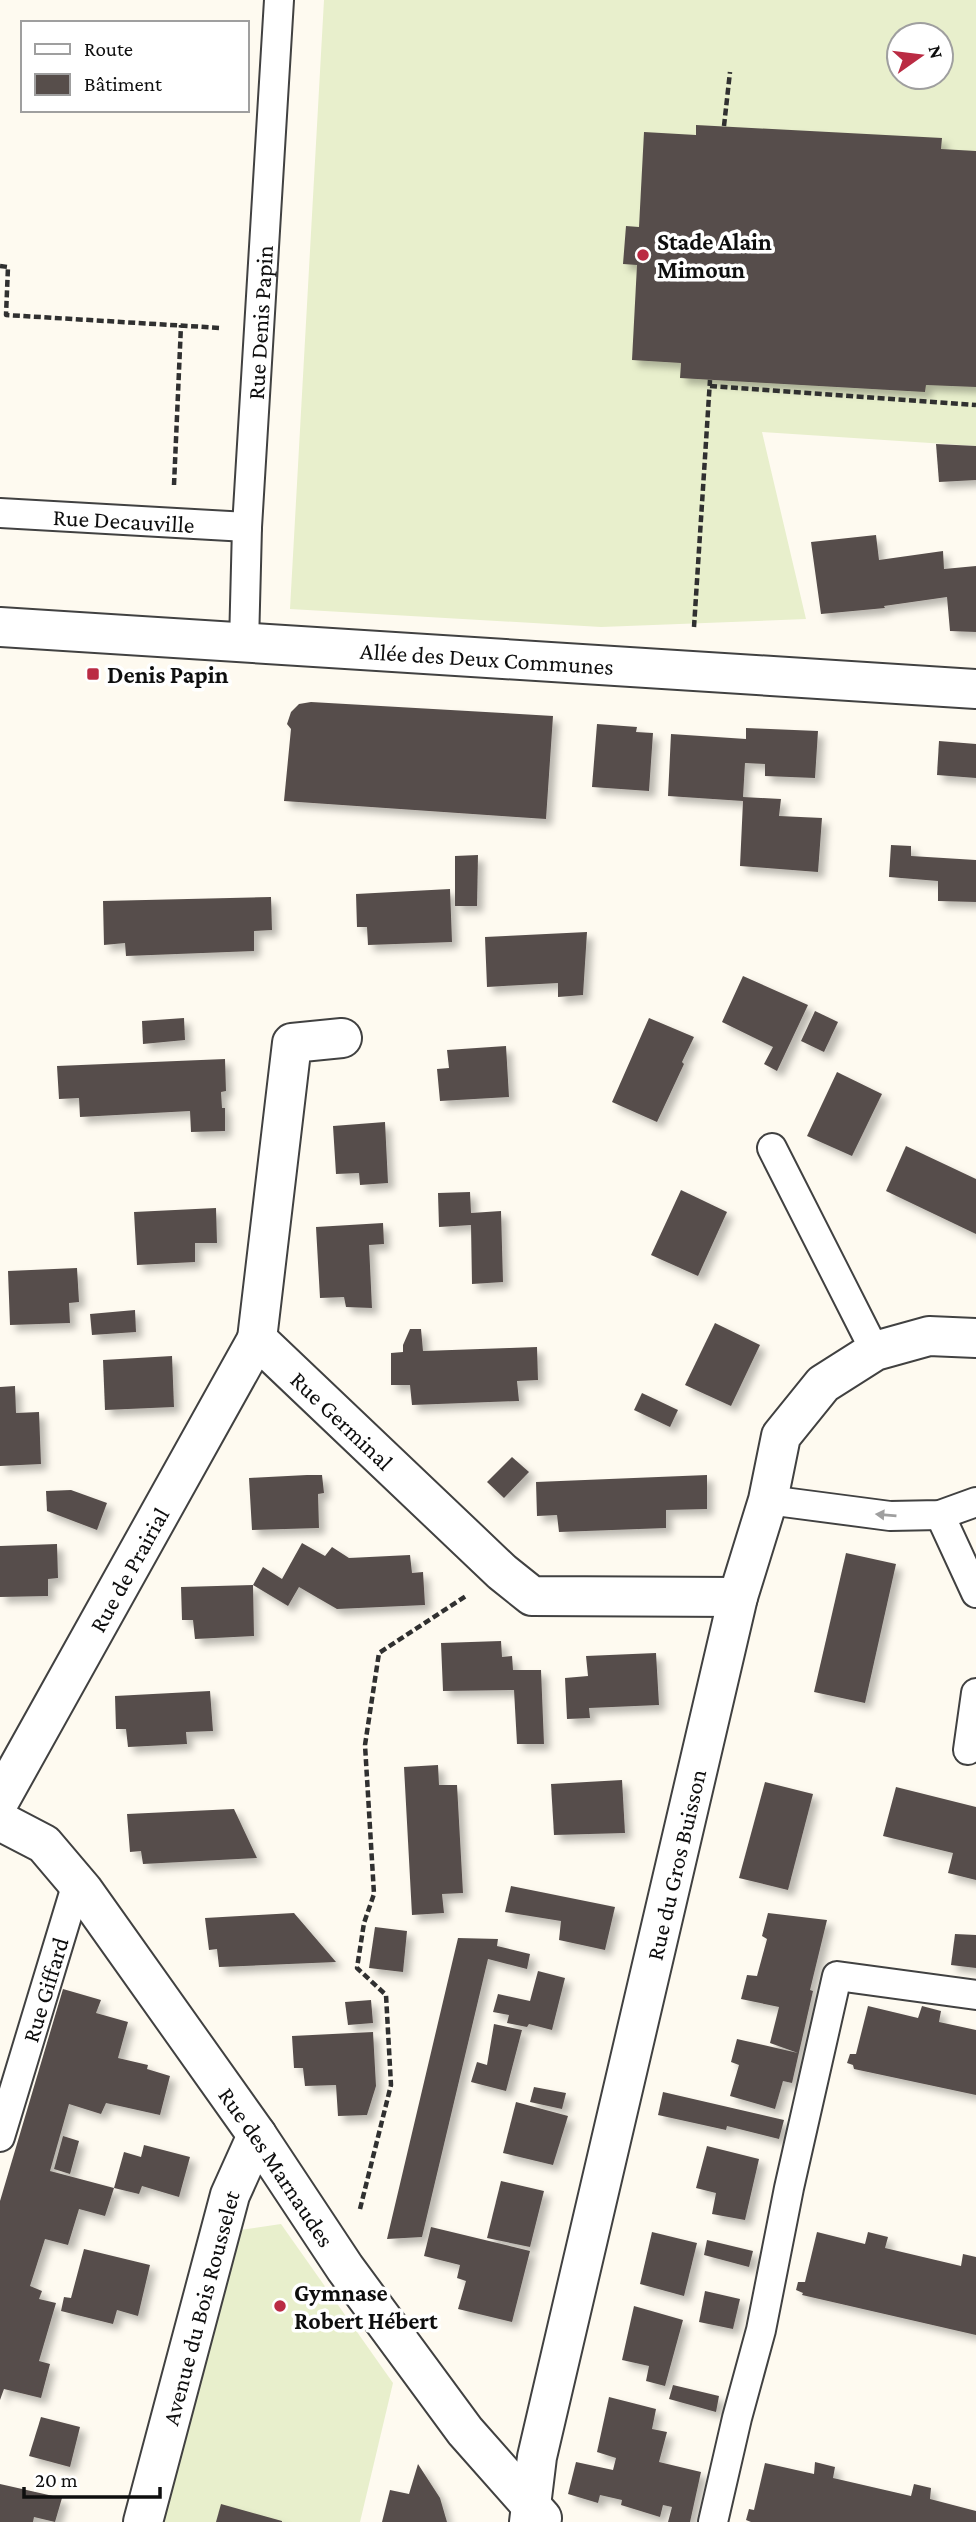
<svg xmlns="http://www.w3.org/2000/svg" width="976" height="2522" viewBox="0 0 976 2522" font-family="'Crimson Pro',serif">
<style>
.pitch{fill:#e8efcc;fill-rule:evenodd}
.building{fill:#574e4b;filter:url(#shadow)}
.lines{fill:none;stroke-linecap:round;stroke-linejoin:round}
.lane-casing{stroke:#414141;stroke-width:32}
.street-casing{stroke:#414141;stroke-width:42}
.path{stroke:#303030;stroke-width:4.5;stroke-dasharray:7 3.5;stroke-linecap:butt}
.lane{stroke:#fff;stroke-width:28}
.street{stroke:#fff;stroke-width:38}
.oneway{fill:#9f9f9f}
.poi-dot{fill:#ba2b43;stroke:#fff;stroke-width:2.5}
.labels{text-anchor:middle;dominant-baseline:central;stroke-width:7;stroke-linejoin:round;paint-order:stroke}
.poi-label{font-size:24px;font-weight:bold;fill:#0e0e0e;stroke:#fff;text-anchor:start}
.street-label{font-size:24px;fill:#0e0e0e;stroke:#fff}
</style>
<defs>
<filter id="shadow"><feDropShadow dx="6" dy="6" stdDeviation="3.5" flood-color="#0004"/></filter>
</defs>
<rect width="100%" height="100%" fill="#fefaf0"/>
<g class="pitch">
<path d="M324,0H976V446L762,432L806,619L601,627L290,609ZM899,35H941V77H899Z"/>
<polygon points="281,2224 393,2383 360,2522 163,2522 240,2230"/>
</g>
<g class="building">
<polygon points="696,125 942,138 941,149 976,151 976,387 926,385 925,392 680,378 681,363 632,360 637,265 623,264 626,226 639,227 644,132 696,135"/>
<polygon points="936,444 976,446 976,480 939,482"/>
<polygon points="876,535 879,560 943,551 944,569 976,566 976,632 950,631 947,597 884,606 885,608 821,614 811,542"/>
<polygon points="311,702 553,716 546,819 284,801 291,729 287,724 291,712 299,704"/>
<polygon points="597,724 637,727 636,732 653,733 649,791 592,787"/>
<polygon points="746,728 818,731 815,778 765,776 765,764 745,763 743,797 781,799 779,816 822,818 818,872 740,866 743,801 668,796 671,734 746,739"/>
<polygon points="939,741 976,744 976,778 937,775"/>
<polygon points="891,845 911,846 911,856 976,860 976,902 938,901 938,881 889,877"/>
<polygon points="478,855 477,906 455,906 455,856"/>
<polygon points="450,889 452,942 368,945 367,927 357,927 356,894"/>
<polygon points="271,897 272,930 254,931 254,951 126,956 125,943 104,945 103,901"/>
<polygon points="587,932 583,995 558,997 558,983 487,987 485,937"/>
<polygon points="743,976 808,1005 777,1071 764,1064 773,1047 722,1022"/>
<polygon points="815,1011 838,1022 824,1052 801,1041"/>
<polygon points="184,1018 185,1040 143,1044 142,1021"/>
<polygon points="649,1018 694,1037 682,1062 684,1064 657,1122 612,1102"/>
<polygon points="506,1046 509,1097 440,1101 437,1069 449,1068 447,1050"/>
<polygon points="225,1059 226,1091 221,1092 222,1108 225,1108 225,1131 191,1132 190,1111 80,1117 79,1098 59,1099 57,1066"/>
<polygon points="837,1072 882,1094 852,1156 807,1136"/>
<polygon points="385,1122 388,1183 360,1185 359,1173 336,1174 333,1126"/>
<polygon points="906,1146 976,1179 976,1234 886,1191"/>
<polygon points="681,1190 727,1212 698,1276 651,1255"/>
<polygon points="470,1192 471,1213 501,1211 503,1282 472,1284 471,1225 439,1227 438,1193"/>
<polygon points="216,1208 217,1243 195,1243 195,1262 137,1265 134,1212"/>
<polygon points="383,1223 384,1244 369,1245 372,1308 346,1307 344,1297 320,1298 316,1227"/>
<polygon points="77,1268 79,1302 69,1303 70,1323 10,1325 8,1271"/>
<polygon points="135,1310 136,1332 92,1335 90,1314"/>
<polygon points="715,1323 760,1345 731,1406 685,1385"/>
<polygon points="410,1329 421,1329 423,1351 537,1347 538,1380 517,1381 519,1401 412,1405 410,1385 391,1385 391,1353 403,1352 403,1345"/>
<polygon points="172,1356 174,1407 105,1410 103,1360"/>
<polygon points="15,1386 16,1413 39,1412 41,1464 0,1466 0,1387"/>
<polygon points="642,1393 678,1410 670,1427 634,1410"/>
<polygon points="512,1457 529,1472 504,1498 487,1482"/>
<polygon points="307,1475 322,1475 324,1493 318,1494 319,1528 252,1530 249,1478"/>
<polygon points="707,1475 707,1509 666,1510 666,1528 559,1532 557,1515 537,1516 536,1482"/>
<polygon points="71,1490 107,1503 97,1530 47,1511 46,1491"/>
<polygon points="302,1543 325,1556 332,1547 349,1558 410,1555 412,1573 423,1572 425,1605 337,1609 299,1587 288,1606 253,1585 263,1567 282,1579"/>
<polygon points="57,1544 58,1578 48,1579 48,1596 0,1597 0,1546"/>
<polygon points="846,1553 896,1564 865,1703 814,1692"/>
<polygon points="253,1585 254,1636 195,1639 193,1620 182,1620 181,1587"/>
<polygon points="501,1641 502,1657 512,1656 513,1670 541,1670 544,1744 517,1744 514,1690 443,1691 441,1643"/>
<polygon points="656,1653 659,1705 589,1708 590,1718 567,1719 565,1678 588,1676 586,1656"/>
<polygon points="210,1691 213,1731 186,1732 187,1744 128,1747 126,1729 116,1729 115,1696"/>
<polygon points="438,1765 439,1785 457,1785 463,1893 442,1894 444,1913 412,1915 404,1767"/>
<polygon points="622,1780 625,1833 554,1835 551,1784"/>
<polygon points="765,1782 813,1794 788,1890 739,1878"/>
<polygon points="896,1787 976,1807 976,1880 948,1873 953,1853 883,1836"/>
<polygon points="234,1809 257,1858 143,1864 141,1851 130,1852 127,1814"/>
<polygon points="511,1886 615,1907 605,1950 559,1940 561,1921 505,1912"/>
<polygon points="294,1913 336,1962 219,1967 217,1949 209,1950 205,1918"/>
<polygon points="768,1913 827,1920 810,1990 813,1991 792,2083 783,2081 775,2109 730,2096 739,2065 731,2062 737,2039 798,2053 770,2043 779,2007 741,1999 747,1975 757,1976 767,1939 762,1936"/>
<polygon points="375,1927 407,1931 403,1972 369,1968"/>
<polygon points="955,1934 976,1935 976,1968 951,1965"/>
<polygon points="458,1938 498,1939 497,1946 530,1954 527,1969 488,1959 422,2237 387,2239"/>
<polygon points="538,1971 565,1978 552,2030 529,2024 527,2027 507,2023 509,2015 493,2012 498,1994 530,2001"/>
<polygon points="63,1989 101,2000 96,2013 128,2022 118,2058 148,2065 147,2069 170,2076 160,2115 106,2103 101,2114 69,2104 50,2171 114,2188 105,2216 79,2209 68,2245 45,2239 30,2286 42,2291 39,2299 56,2303 39,2361 50,2364 41,2398 4,2389 0,2400 0,2201"/>
<polygon points="371,2000 373,2023 348,2025 345,2002"/>
<polygon points="868,2006 918,2018 922,2006 941,2011 939,2022 976,2030 976,2095 854,2069 853,2065 847,2063 850,2054 856,2054"/>
<polygon points="494,2024 522,2030 506,2091 471,2082 477,2062 487,2065"/>
<polygon points="373,2032 376,2086 367,2115 338,2116 336,2085 305,2086 303,2068 294,2068 292,2036"/>
<polygon points="534,2087 566,2093 562,2109 530,2102"/>
<polygon points="663,2092 784,2120 779,2139 727,2126 726,2130 658,2115"/>
<polygon points="516,2102 568,2116 553,2165 503,2153"/>
<polygon points="63,2136 79,2141 70,2174 54,2169"/>
<polygon points="144,2145 190,2157 179,2197 142,2186 139,2194 114,2188 124,2152 141,2157"/>
<polygon points="707,2146 759,2159 745,2220 712,2214 716,2193 696,2188"/>
<polygon points="501,2181 544,2191 530,2247 487,2238"/>
<polygon points="431,2227 530,2251 512,2322 458,2309 466,2281 457,2278 460,2265 424,2256"/>
<polygon points="652,2232 697,2243 684,2296 640,2284"/>
<polygon points="817,2232 865,2244 868,2232 888,2237 885,2248 961,2266 963,2254 976,2257 976,2335 802,2295 803,2293 796,2290 798,2282 805,2282"/>
<polygon points="707,2240 753,2251 749,2267 704,2255"/>
<polygon points="84,2249 150,2265 138,2316 117,2310 113,2324 61,2311 64,2297 71,2298"/>
<polygon points="705,2291 740,2299 733,2329 699,2322"/>
<polygon points="634,2306 683,2320 665,2386 646,2381 649,2366 622,2360"/>
<polygon points="673,2385 719,2396 716,2412 669,2399"/>
<polygon points="609,2397 656,2409 652,2429 667,2432 659,2462 701,2472 690,2522 668,2522 672,2507 663,2505 660,2517 621,2505 622,2500 600,2495 598,2503 568,2494 576,2462 613,2470 616,2458 597,2452"/>
<polygon points="41,2417 80,2427 70,2467 29,2456"/>
<polygon points="815,2462 835,2467 833,2478 911,2496 914,2484 931,2488 930,2499 976,2511 976,2522 751,2522 746,2520 749,2509 754,2510 765,2463 814,2474"/>
<polygon points="418,2464 440,2498 447,2522 382,2522 390,2490 409,2494"/>
<polygon points="0,2484 62,2498 55,2522 34,2517 33,2522 0,2522"/>
<polygon points="221,2504 282,2521 282,2522 216,2522"/>
</g>
<g class="lines">
<g class="lane-casing">
<g id="lane">
<path id="s1" d="M0,513L247,527"/>
<path id="s2" d="M244,644L247,527L279,0"/>
<polyline points="772,1148 875,1351"/>
<polyline points="768,1500 890,1516 940,1515 976,1502"/>
<polyline points="940,1515 976,1593"/>
<polyline points="968,1750 976,1693"/>
<path id="s3" d="M0,2137L77,1883"/>
<polyline points="713,2522 737,2418 761,2330 789,2188 837,1976 976,1995"/>
</g>
</g>
<g class="street-casing">
<g id="street">
<path id="s4" d="M0,627L976,689"/>
<path id="s5" d="M342,1038L292,1043L257,1339L502,1572L532,1596L738,1597"/>
<path id="s6" d="M0,1800L257,1339"/>
<path id="s7" d="M0,1821L44,1844L83,1890L257,2135L345,2268L465,2431L542,2518"/>
<path id="s8" d="M143,2522L230,2195L257,2135"/>
<path id="s9" d="M529,2522L537,2457L738,1597L768,1500L781,1436L823,1384L875,1351L929,1336L976,1338"/>
</g>
</g>
<g class="path">
<polyline points="724,126 730,72"/>
<polyline points="0,266 8,267 6,315 221,328"/>
<polyline points="710,386 976,405"/>
<polyline points="174,485 181,325"/>
<polyline points="694,627 710,380"/>
<polyline points="360,2209 391,2085 386,1995 357,1968 364,1923 374,1894 365,1745 379,1653 466,1596"/>
</g>
<use href="#lane" class="lane"/>
<use href="#street" class="street"/>
</g>
<defs><path id="oneway-solid" d="M-6-.8H1V-3.2L6.5 0L1 3.2V.8H-6Z" transform="scale(1.75)"/></defs>
<use class="oneway" href="#oneway-solid" transform="translate(886 1515) rotate(-175)"/>
<g class="poi-dot">
<circle cx="643" cy="255" r="7"/>
<rect x="86" y="667" width="14" height="14" rx="3.5"/>
<circle cx="280" cy="2306" r="7"/>
</g>
<g class="labels">
<g class="poi-label">
<text x="657" y="241">Stade Alain<tspan x="657" dy="28">Mimoun</tspan></text>
<text x="107" y="674">Denis Papin</text>
<text x="294" y="2292">Gymnase<tspan x="294" dy="28">Robert Hébert</tspan></text>
</g>
<g class="street-label">
<text stroke="none"><textPath href="#s2" startOffset="322">Rue Denis Papin</textPath></text>
<text stroke="none"><textPath href="#s1" startOffset="124">Rue Decauville</textPath></text>
<text stroke="none"><textPath href="#s4" startOffset="488">Allée des Deux Communes</textPath></text>
<text stroke="none"><textPath href="#s5" startOffset="466">Rue Germinal</textPath></text>
<text stroke="none"><textPath href="#s6" startOffset="264">Rue de Prairial</textPath></text>
<text stroke="none"><textPath href="#s9" startOffset="674">Rue du Gros Buisson</textPath></text>
<text stroke="none"><textPath href="#s3" startOffset="154">Rue Giffard</textPath></text>
<text stroke="none"><textPath href="#s7" startOffset="448">Rue des Marnaudes</textPath></text>
<text stroke="none"><textPath href="#s8" startOffset="222">Avenue du Bois Rousselet</textPath></text>
</g>
</g>
<rect x="21" y="21" width="228" height="91" fill="#ffffff" stroke="#9f9f9f" stroke-width="2"/>
<rect x="35" y="44" width="35" height="10" fill="#ffffff" stroke="#9f9f9f" stroke-width="2"/>
<text x="84" y="56" font-size="21" fill="#0e0e0e">Route</text>
<rect x="35" y="74" width="35" height="21" fill="#574e4b" stroke="#9f9f9f" stroke-width="2"/>
<text x="84" y="91" font-size="21" fill="#0e0e0e">Bâtiment</text>
<g transform="translate(920 56) rotate(76)"><circle r="33" fill="#ffffff" stroke="#9f9f9f" stroke-width="2"/>
<path d="M0-5L12 26L0 18L-12 26Z" fill="#ba2b43"/>
<text y="-10" font-size="19" font-weight="bold" text-anchor="middle" fill="#0e0e0e">N</text>
</g>
<path d="M24 2487v10h136v-10" fill="none" stroke="#0e0e0e" stroke-width="3.5"/>
<text x="35" y="2487" font-size="21" fill="#0e0e0e" stroke="#ffffff" stroke-width="5" paint-order="stroke">20 m</text>
</svg>
